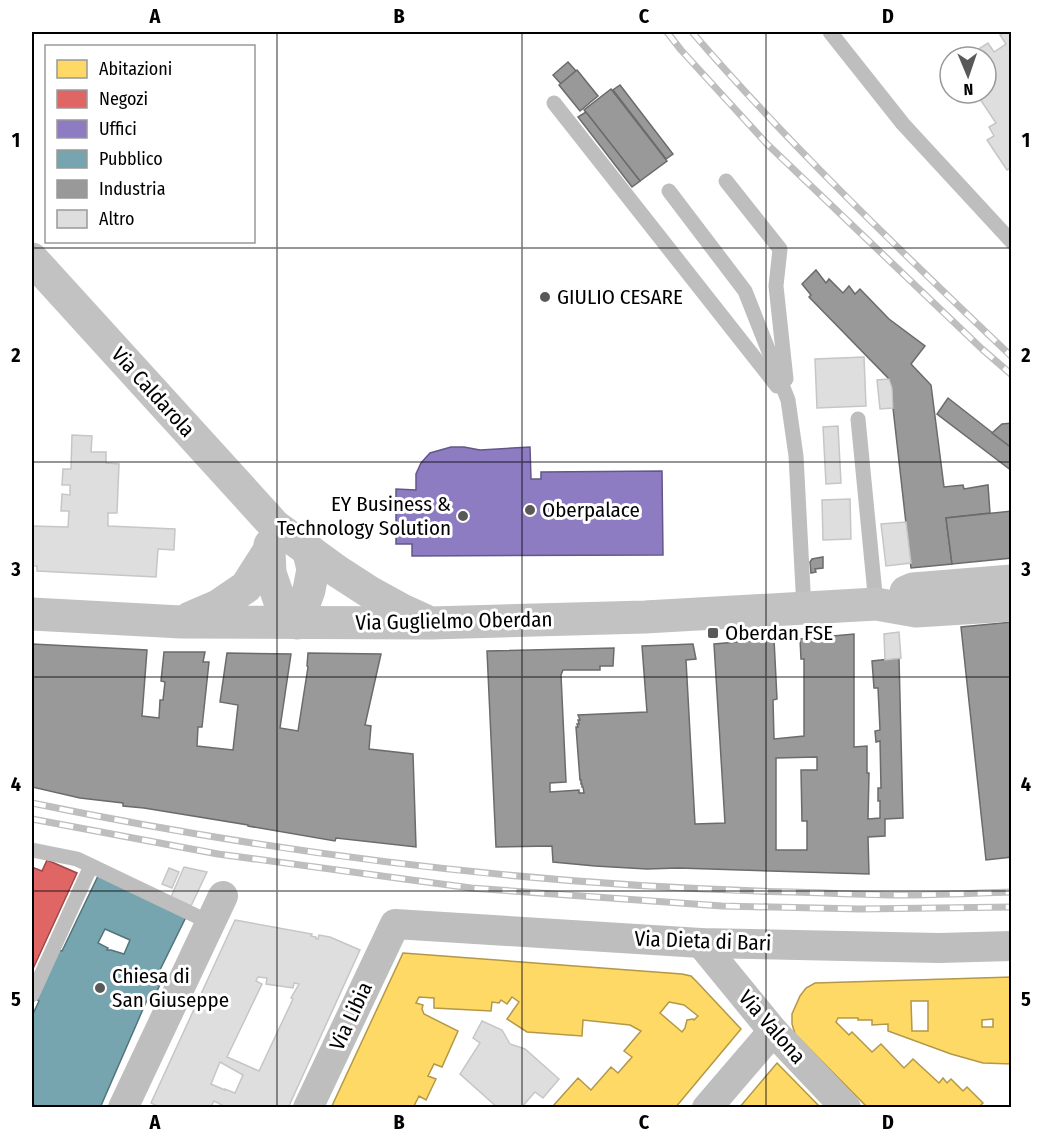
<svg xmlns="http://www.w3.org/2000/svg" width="1043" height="1139" viewBox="0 0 1043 1139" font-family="'Fira Sans Condensed',sans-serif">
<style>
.homes{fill:#ffd966;stroke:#b29847;stroke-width:1.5;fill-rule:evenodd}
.shops{fill:#e06666;stroke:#9d4747;stroke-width:1.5}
.offices{fill:#8e7cc3;stroke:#635788;stroke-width:1.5}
.public{fill:#76a5af;stroke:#53747a;stroke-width:1.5;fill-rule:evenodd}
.industry{fill:#999;stroke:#6b6b6b;stroke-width:1.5;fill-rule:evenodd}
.building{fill:#dedede;stroke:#c6c6c6;stroke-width:1.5;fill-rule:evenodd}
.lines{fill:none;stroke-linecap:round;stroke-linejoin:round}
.lane{stroke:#bebebe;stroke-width:15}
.street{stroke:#bebebe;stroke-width:30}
.secondary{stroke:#c2c2c2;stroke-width:33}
.rail-casing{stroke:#bebebe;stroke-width:7}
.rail{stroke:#fff;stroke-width:4.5;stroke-dasharray:14;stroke-linecap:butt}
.grid{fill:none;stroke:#000;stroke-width:1.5;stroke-opacity:0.55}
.poi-dot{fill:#595959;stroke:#fff;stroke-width:2}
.labels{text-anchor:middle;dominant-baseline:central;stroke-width:6;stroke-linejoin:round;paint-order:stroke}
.poi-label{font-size:21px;fill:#000;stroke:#fff;text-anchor:start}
.street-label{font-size:21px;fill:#000;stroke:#fff}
.neatline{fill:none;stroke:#000;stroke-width:2}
.grid-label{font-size:20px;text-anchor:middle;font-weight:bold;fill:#000}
</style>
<rect width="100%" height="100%" fill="#fff"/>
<g class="homes">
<path d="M403,953L682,974L691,976L697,982L741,1029L675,1108H555L553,1106L578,1078L591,1090L611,1067L618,1073L632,1057L624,1051L641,1031L630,1025L583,1020L582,1036L527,1032L507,1019L519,1002L512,997L507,1004L501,1000L499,1003L492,1002L491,1011L434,1008V998L419,997L416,1003L423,1005L422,1009L424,1014L458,1031L442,1067L434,1064L428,1076L436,1079L426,1100L419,1096L413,1108H331ZM669,1002L684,1005L698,1016L694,1020L693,1019L687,1020L685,1028L682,1032L660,1013Z"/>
<path d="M1012,977V1064L983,1063L951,1054L888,1031V1024L872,1025V1020H858V1018H838L836,1022L849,1035L852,1032L872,1052L881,1044L904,1068L913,1059L939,1083L943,1078L947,1083L951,1079L963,1091L967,1087L983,1103L980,1106L981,1108H868L795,1034L792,1024V1014L800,996L806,988L815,983ZM911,1001H928V1031H912ZM993,1019V1027H982V1020Z"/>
<polygon points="777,1063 821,1108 739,1108"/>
</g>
<polygon class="shops" points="47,860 77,873 32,971 32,867 42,871"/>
<polygon class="offices" points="451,447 464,447 480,450 530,447 531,479 541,479 541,472 662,471 663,555 412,556 412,544 396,544 396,489 416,490 416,474 421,463 430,453"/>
<path class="public" d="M98,876L186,917L158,974L164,976L152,1002L147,1000L100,1108H40L32,1104V1016L39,1001L36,999L59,950L62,951ZM105,929L130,940L124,954L111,950H107L108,948L98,943Z"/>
<g class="industry">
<polygon points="568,62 576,71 561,84 553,75"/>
<polygon points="577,70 598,96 580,111 559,85"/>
<polygon points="620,85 673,154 666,159 613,90"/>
<polygon points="611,89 667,161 640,181 584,110"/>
<polygon points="586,112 640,181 632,187 578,117"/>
<polygon points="816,270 826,283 829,279 843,293 849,286 855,294 860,289 889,319 925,346 911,364 931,385 944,487 963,485 964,489 988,485 990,513 946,518 952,564 911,568 893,408 892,388 889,379 809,297 811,295 802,284"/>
<polygon points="948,398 1012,448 1012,471 937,414"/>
<polygon points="1012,423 1012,448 992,433 1002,424"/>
<polygon points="1012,511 1012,558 952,564 946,518"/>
<polygon points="823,557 823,568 815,569 816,572 811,573 810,562 812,559"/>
<polygon points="1012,622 1012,857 986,860 961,627"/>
<path d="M854,634V747L867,746V773H869L868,819L880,818V801H878V788H881L880,741L876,742L875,731L880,730L878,688H874L872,661L899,658L903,818L885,819V836L868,837L869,874L678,868L647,869L595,866L553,862L552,846L496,847L487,651L614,648L613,666H600V670H563L561,675L566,782L550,783V792L579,790V793H584L583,787H582V784H581V780H580L576,727H578L577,724H579L578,720H580L578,715L647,712L642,646L693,644L696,659L686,660L695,824L725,823L714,644L774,639L777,699L773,700L774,739L804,736V659H801L800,639ZM817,757V770H801L802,821H807V850H776V758Z"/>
<polygon points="32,644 147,650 142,716 159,718 160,700 163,700 165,682 161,681 164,652 205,652 203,662 209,662 202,727 198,727 197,746 233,750 238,705 220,702 227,653 291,654 280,728 298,731 308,667 307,666 308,653 381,654 365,725 371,726 369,749 413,754 416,847 336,838 335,841 248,826 248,825 144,808 123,806 123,803 80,798 32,787"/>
</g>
<g class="building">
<polygon points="1005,32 1012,32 1012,167 1007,170 987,140 994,136 989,127 996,123 976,93 986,93 986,57 966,57 988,43 994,52 1006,44 1000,35"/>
<polygon points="864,357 866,406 817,408 815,359"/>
<polygon points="889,379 892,388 893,408 880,409 877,380"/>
<polygon points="838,426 841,483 826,484 823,427"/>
<polygon points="72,435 92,436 91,452 106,452 106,463 119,464 117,513 108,513 108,526 175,529 174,550 158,549 156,577 37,571 37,566 32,566 32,526 68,527 69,511 61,511 62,494 70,495 70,485 62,485 63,469 71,469"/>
<polygon points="850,499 851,539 823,540 822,500"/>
<polygon points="906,522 911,563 886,566 881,524"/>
<polygon points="899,632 901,658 885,660 884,634"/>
<polygon points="184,867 207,872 191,906 171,897"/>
<polygon points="169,868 179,872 172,888 162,884"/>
<path d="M235,920L312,934L311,936L316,937V939H318L319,935L330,937L360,950L288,1108H228L214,1101L210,1108H161L151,1103ZM258,977L267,978L266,984L293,988L294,983L299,984L291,998L293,999L259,1071L227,1057L262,984L256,981ZM220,1062L243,1075L235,1093L225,1089V1090L211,1084Z"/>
<polygon points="482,1021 502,1030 510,1044 525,1049 559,1079 543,1098 535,1092 521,1108 498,1108 460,1074 480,1043 473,1038"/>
</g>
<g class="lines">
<g class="lane">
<polyline points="830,32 903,124 1012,242"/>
<polyline points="554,103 777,386"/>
<polyline points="726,181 780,249 776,286 786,379"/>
<polyline points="669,191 745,291 788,400 796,456 804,609"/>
<polyline points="858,419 876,604"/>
<polyline points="32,850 77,859 211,923"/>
<polyline points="32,995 91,866"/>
</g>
<g class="street">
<polyline points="701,943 773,1031 846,1108"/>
<polyline points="123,1108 223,896"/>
<polyline points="308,1108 395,924 701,943 939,948 1012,946"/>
<polyline points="707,1108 773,1031"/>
</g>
<g class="secondary">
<polyline points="32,259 275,526 337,571 371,593 402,610 424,620"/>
<polyline points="269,551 270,573 281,605 297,623 309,590 313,569 308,549"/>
<polyline points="906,592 913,589 1012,581"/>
<polyline points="32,614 181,622 431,623 645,617 876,604 916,611 1012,605"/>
<polyline points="190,618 218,606 246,587 269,551 270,545"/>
</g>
<g class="rail-casing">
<g id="rail">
<polyline points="667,32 681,50 766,143 982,349 1012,375"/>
<path d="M692,32C791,147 902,252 1012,357"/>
<path d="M32,803C283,855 537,886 793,892C830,893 866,895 902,895C939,895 975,893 1012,892"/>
<polyline points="32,819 218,854 471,888 722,906 860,909 1012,907"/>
</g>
</g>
<use href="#rail" class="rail"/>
</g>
<path class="grid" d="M277,32V1108M522,32V1108M766,32V1108M32,248H1012M32,462H1012M32,677H1012M32,891H1012"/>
<g class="poi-dot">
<circle cx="545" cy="297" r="6"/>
<circle cx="530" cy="510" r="6"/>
<circle cx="463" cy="516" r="6"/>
<rect x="707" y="627" width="12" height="12" rx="3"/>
<circle cx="100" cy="988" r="6"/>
</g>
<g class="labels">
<g class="poi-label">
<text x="557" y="297">GIULIO CESARE</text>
<text x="451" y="504" text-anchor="end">EY Business &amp;<tspan x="451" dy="24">Technology Solution</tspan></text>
<text x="542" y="510">Oberpalace</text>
<text x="725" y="633">Oberdan FSE</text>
<text x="112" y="976">Chiesa di<tspan x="112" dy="24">San Giuseppe</tspan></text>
</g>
<g class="street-label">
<text transform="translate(153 392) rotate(48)">Via Caldarola</text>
<text transform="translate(454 621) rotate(-1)">Via Guglielmo Oberdan</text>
<text transform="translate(703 941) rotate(2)">Via Dieta di Bari</text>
<text transform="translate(351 1016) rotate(-65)">Via Libia</text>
<text transform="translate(772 1027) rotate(49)">Via Valona</text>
</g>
</g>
<rect width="1043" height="1139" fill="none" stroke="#ffffff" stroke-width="66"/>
<rect x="45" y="45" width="210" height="198" fill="#ffffff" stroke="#999999" stroke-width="1.5"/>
<rect x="57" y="60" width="30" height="18" fill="#ffd966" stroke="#999999" stroke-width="1.5"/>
<text x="99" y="75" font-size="18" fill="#000000">Abitazioni</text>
<rect x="57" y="90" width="30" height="18" fill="#e06666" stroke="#999999" stroke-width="1.5"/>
<text x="99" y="105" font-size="18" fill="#000000">Negozi</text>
<rect x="57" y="120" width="30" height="18" fill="#8e7cc3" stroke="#999999" stroke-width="1.5"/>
<text x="99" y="135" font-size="18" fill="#000000">Uffici</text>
<rect x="57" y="150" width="30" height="18" fill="#76a5af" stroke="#999999" stroke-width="1.5"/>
<text x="99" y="165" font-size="18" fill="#000000">Pubblico</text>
<rect x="57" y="180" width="30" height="18" fill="#999999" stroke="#999999" stroke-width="1.5"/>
<text x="99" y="195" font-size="18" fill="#000000">Industria</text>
<rect x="57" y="210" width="30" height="18" fill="#dedede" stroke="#999999" stroke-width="1.5"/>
<text x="99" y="225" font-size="18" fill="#000000">Altro</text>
<g transform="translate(968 75) rotate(178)"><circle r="28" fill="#ffffff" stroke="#999999" stroke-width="1.5"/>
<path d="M0-4.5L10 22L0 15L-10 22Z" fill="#595959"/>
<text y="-9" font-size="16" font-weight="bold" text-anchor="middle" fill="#000000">N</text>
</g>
<rect x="33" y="33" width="977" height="1073" class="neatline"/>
<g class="grid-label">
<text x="155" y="23">A</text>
<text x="399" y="23">B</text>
<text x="644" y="23">C</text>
<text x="888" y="23">D</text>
<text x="16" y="147">1</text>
<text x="1026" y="147">1</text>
<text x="16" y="362">2</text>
<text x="1026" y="362">2</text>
<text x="16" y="576">3</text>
<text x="1026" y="576">3</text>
<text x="16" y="791">4</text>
<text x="1026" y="791">4</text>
<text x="16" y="1006">5</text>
<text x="1026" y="1006">5</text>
<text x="155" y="1129">A</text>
<text x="399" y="1129">B</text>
<text x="644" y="1129">C</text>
<text x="888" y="1129">D</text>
</g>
</svg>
